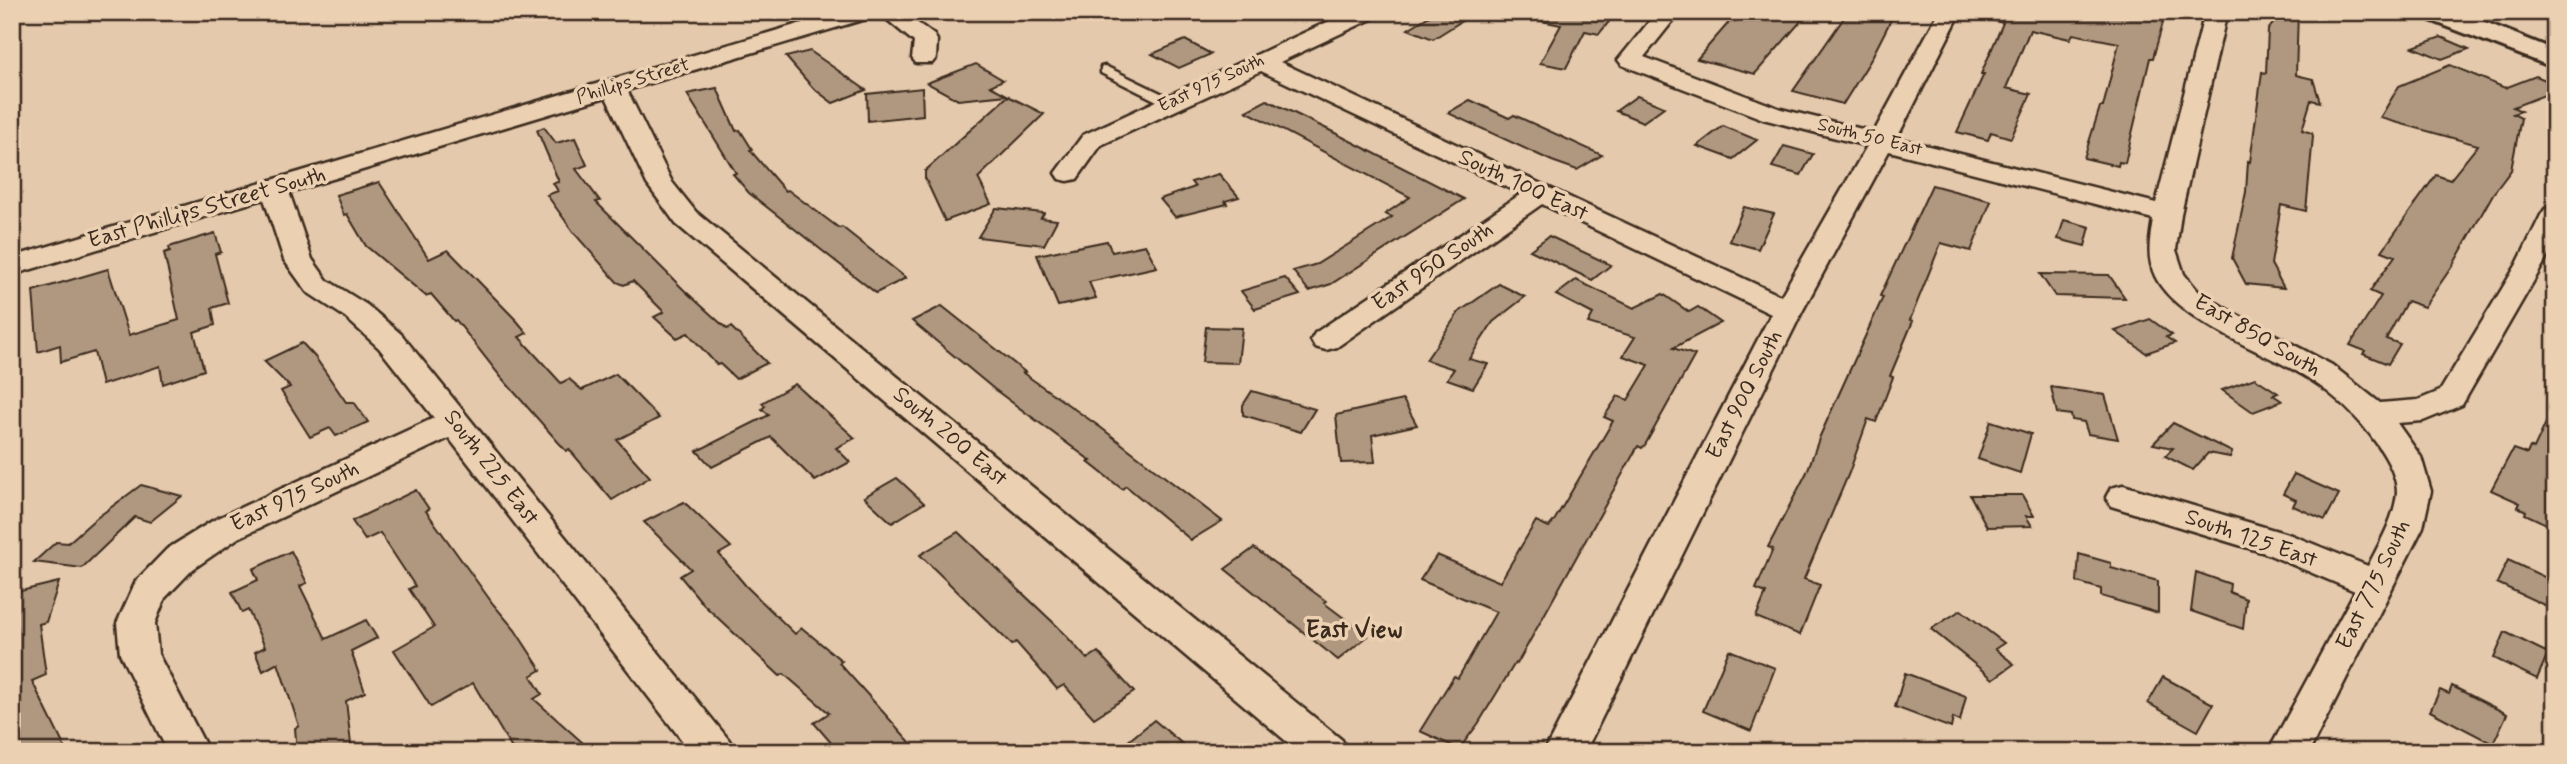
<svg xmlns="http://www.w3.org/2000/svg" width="2567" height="764" viewBox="0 0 2567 764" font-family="Mynerve,sans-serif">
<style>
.building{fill:#b09880;stroke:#3b2a1e;stroke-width:2}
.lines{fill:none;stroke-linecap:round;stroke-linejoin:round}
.lane-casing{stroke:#3b2a1e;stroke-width:5}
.street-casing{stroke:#3b2a1e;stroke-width:5}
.secondary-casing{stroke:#3b2a1e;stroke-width:6}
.lane{fill:#ebd0b2;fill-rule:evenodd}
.street{fill:#ebd0b2;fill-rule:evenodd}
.secondary{fill:#ebd0b2;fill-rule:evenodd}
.labels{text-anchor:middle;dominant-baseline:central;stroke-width:7;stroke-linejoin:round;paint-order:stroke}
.far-street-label{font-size:19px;fill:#3b2a1e;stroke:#ebd0b2}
.street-label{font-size:23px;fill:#3b2a1e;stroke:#ebd0b2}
.neighbourhood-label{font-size:24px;font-weight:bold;fill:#3b2a1e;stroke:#ebd0b2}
</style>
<rect width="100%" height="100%" fill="#e4c9ac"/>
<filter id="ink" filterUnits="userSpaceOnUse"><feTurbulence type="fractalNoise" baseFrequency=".0143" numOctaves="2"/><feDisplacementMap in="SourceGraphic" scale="14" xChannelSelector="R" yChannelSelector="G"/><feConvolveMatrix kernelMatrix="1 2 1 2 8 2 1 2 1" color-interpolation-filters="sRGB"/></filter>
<g filter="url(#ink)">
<g class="building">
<polygon points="1436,12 1476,12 1433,39 1408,29"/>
<polygon points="1542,12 1617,12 1599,34 1585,31 1566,68 1540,63 1561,25 1541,21"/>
<polygon points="1738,12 1809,12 1755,74 1697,59"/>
<polygon points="1848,12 1895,12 1870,61 1843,104 1793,91"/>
<polygon points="1992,12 2166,12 2153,58 2150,58 2125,163 2119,162 2118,166 2084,158 2100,107 2103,107 2119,43 2073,34 2070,39 2030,30 2006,88 2031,94 2011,138 1991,132 1988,140 1957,132 1984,74 1981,74 2003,23 1991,20"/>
<polygon points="2282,12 2298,12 2296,75 2313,79 2320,102 2311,100 2302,130 2312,133 2313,136 2306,211 2281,205 2271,264 2284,288 2246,284 2232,258 2246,192 2248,161 2250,162 2262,72 2266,73 2268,30"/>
<polygon points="2441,37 2469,49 2442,59 2413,47"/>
<polygon points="1185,40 1211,54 1179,68 1152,54"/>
<polygon points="810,51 866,90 833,103 813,88 786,57"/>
<polygon points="976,64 1003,80 990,86 1007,95 958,100 927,83"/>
<polygon points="2450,65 2505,88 2536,76 2555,84 2555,91 2513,107 2521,111 2513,114 2521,118 2511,170 2493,194 2453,265 2424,307 2407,301 2386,339 2400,344 2388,364 2363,354 2365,351 2350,345 2381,296 2370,291 2395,256 2382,251 2436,175 2450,180 2478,145 2380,118 2399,86"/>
<polygon points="717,88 736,131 740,130 752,149 750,150 785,191 788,190 839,228 842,227 906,278 876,293 749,193 733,174 736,173 687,94"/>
<polygon points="922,88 923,115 868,121 867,94"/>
<polygon points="1008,96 1044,114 978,178 991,204 945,221 925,178 925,171"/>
<polygon points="1637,96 1664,107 1643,122 1616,111"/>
<polygon points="1267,100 1329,130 1464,199 1331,284 1309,291 1293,271 1317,264 1392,217 1385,214 1410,197 1246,111"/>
<polygon points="1470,100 1509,118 1514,115 1602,155 1577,170 1552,161 1448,113"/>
<polygon points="1723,126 1757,140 1733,159 1697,146"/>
<polygon points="544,127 556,143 575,138 587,165 576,169 600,201 596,202 684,290 727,329 731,327 767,363 736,379 720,364 717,365 688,333 677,338 654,317 664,312 633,281 624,285 617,282 574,233 547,195 558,191 553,183 559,182 537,130"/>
<polygon points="1784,146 1813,154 1801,175 1772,167"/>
<polygon points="1219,174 1239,197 1225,201 1227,204 1175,217 1160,199 1195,187 1191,182"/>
<polygon points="379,182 429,259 448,250 517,321 527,333 519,337 561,383 569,379 582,390 616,374 659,418 617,440 650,477 612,500 569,449 566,451 500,376 456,320 454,321 431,294 426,296 366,246 347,214 344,215 336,195"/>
<polygon points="1932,185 1991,201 1971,251 1941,243 1910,320 1913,321 1890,376 1893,377 1876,422 1868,419 1849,473 1804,579 1820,585 1800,635 1756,617 1766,593 1756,589 1773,549 1768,547 1807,472 1820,436 1883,297 1880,296"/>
<polygon points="1744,207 1774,214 1758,249 1729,241"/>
<polygon points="996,208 1044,213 1041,218 1057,220 1044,245 978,237"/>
<polygon points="2064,220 2090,227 2085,246 2058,239"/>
<polygon points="215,233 221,252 215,254 228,303 212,308 215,325 194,332 204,370 163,384 160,366 102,385 94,352 61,362 60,345 38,352 33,291 108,269 129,335 179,320 164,253 170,251 169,247"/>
<polygon points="1549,236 1611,265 1592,280 1530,250"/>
<polygon points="1107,241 1112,252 1145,245 1157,267 1089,282 1096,298 1058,306 1037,255"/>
<polygon points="2040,274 2109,275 2125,298 2055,296"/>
<polygon points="1285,278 1300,295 1255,309 1241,291"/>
<polygon points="1576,280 1634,308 1663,294 1689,312 1698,307 1721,323 1673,348 1695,355 1645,445 1642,448 1638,446 1517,664 1515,663 1478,724 1459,749 1420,731 1454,676 1458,678 1496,612 1420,580 1437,555 1500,582 1536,521 1549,527 1554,521 1613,421 1604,417 1618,396 1628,400 1649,365 1623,356 1635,337 1588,323 1593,314 1556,295"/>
<polygon points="1499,284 1525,297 1493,322 1469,359 1488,364 1473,388 1447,379 1454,369 1426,360 1459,312"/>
<polygon points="942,306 1025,372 1023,373 1100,427 1222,521 1191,540 1126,486 1122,489 1088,462 1091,461 994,389 912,321"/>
<polygon points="2150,319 2172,335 2166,337 2175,343 2146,353 2115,331"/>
<polygon points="1206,327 1242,328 1238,363 1202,362"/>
<polygon points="302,343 315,357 346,402 354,402 368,422 336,436 330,428 310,437 281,391 290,387 264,361"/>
<polygon points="2255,378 2278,393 2273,395 2282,401 2253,412 2222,390"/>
<polygon points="795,384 855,438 836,448 850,462 815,481 771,437 712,467 697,451 769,415 762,409 765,406 762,403"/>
<polygon points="2051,387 2105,395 2118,439 2088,434 2084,422 2072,420 2071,415 2057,413"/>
<polygon points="1252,391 1315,409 1301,432 1243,415 1243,405"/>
<polygon points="1403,400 1417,425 1372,435 1375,462 1341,463 1336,415"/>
<polygon points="2555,403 2555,528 2525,514 2526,511 2518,507 2520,503 2491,490 2513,449 2527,454 2530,447 2534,449"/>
<polygon points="1991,421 2031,434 2020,473 1978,459"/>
<polygon points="2173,423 2232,452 2230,457 2208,453 2193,470 2165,456 2173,448 2153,444"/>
<polygon points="2294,474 2339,494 2325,520 2293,506 2296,500 2283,494"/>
<polygon points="897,478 924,503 892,523 864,497"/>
<polygon points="141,485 182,496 150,522 135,517 82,568 34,562 56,542 68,543 94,520"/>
<polygon points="416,490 429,509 426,511 493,604 515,630 541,670 531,676 542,694 534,699 593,752 514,752 473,683 431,707 394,650 434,627 409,589 415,586 380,533 365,540 352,521"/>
<polygon points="1970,495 2022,495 2034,516 2026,516 2032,526 1987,527"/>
<polygon points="684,502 731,547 719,554 746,586 795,634 802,628 842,661 839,663 919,752 839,752 814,723 829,713 784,674 780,676 704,605 680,576 691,569 644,522"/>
<polygon points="958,532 1058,627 1087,659 1098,652 1134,692 1094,718 1064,685 1057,689 1016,642 1012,645 920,555"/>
<polygon points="1254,548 1326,601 1324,603 1368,636 1338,660 1225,569"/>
<polygon points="291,551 307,583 300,586 326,639 366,620 377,638 351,651 365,692 346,701 352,752 297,752 295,728 299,726 278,663 263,671 255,652 265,647 248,610 242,613 232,592 258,580 253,569"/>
<polygon points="2079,554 2111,563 2111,568 2158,581 2158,613 2101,596 2101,589 2077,582"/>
<polygon points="2508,560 2555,582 2555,610 2497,583"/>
<polygon points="2196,572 2230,584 2229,592 2246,599 2243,629 2191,611"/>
<polygon points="59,582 46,622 39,624 46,675 32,681 67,752 12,752 12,593"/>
<polygon points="1961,610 2004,643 1995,649 2014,664 1993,679 1931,629"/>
<polygon points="2505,632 2548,653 2537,679 2494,658"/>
<polygon points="1729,650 1775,668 1751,731 1703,711"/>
<polygon points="1905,673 1966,696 1960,721 1953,718 1951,728 1895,707"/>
<polygon points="2163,677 2213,704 2198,731 2148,703"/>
<polygon points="2452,686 2507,714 2493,744 2430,711 2440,690 2449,694"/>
<polygon points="1154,720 1192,752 1115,752"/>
</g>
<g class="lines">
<g class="lane-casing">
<polygon id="lane" points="1105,66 1173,99 1175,102 1173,105 1165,105 1101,73 1101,67"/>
</g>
<g class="street-casing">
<g id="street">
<polygon points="839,12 875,12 872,17 627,90 672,182 696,212 1342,740 1348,752 1299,752 676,224 647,184 606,97 289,192 312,259 327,280 367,305 401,334 729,740 735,752 691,752 449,438 238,538 193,569 165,598 155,623 158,654 209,752 168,752 120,654 117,623 136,581 167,549 214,520 434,418 379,348 345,317 307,292 284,260 264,199 12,275 12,257"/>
<polygon points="878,12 903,12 934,35 937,40 936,58 932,63 916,63 912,58 914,42"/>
<path d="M1349,12H1379L1376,17L1280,62L1781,296L1867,146L1763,119L1622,65L1618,60L1657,12H1680L1644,57L1781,109L1874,132L1939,12H1961L1897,138L2156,203L2205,12H2227L2181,214L2176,250L2184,274L2198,291L2230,311L2332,365L2380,403L2418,400L2440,391L2517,264L2541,215L2545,209L2555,207V244L2462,405L2423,421L2397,423L2421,457L2431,491L2423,527L2309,752H2268L2355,591L2265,553L2111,506L2106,497L2111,488L2123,485L2291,535L2368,566C2379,544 2395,518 2397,492C2397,476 2386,457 2377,444C2359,418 2335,395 2308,378C2266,352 2176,321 2155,276C2146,256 2150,239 2153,219L1889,151L1803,310L1585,752H1544L1771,314L1542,204L1337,347L1326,350L1315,347L1311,340L1315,333L1521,194L1261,71L1101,145L1077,179L1068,181L1059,179L1055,173L1083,135Z"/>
</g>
</g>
<g class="secondary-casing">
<polygon id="secondary" points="2422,12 2460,12 2555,50 2555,68 2425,18"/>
</g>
<use href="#lane" class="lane"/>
<use href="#street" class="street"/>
<use href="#secondary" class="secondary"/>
</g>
</g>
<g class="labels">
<g class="far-street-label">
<text transform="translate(633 81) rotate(-17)">Phillips Street</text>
<text transform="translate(1211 83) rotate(-25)">East 975 South</text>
<text transform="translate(1870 137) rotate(14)">South 50 East</text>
</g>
<g class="street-label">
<text transform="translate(1523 186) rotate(25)">South 100 East</text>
<text transform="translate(207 208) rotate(-16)">East Phillips Street South</text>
<text transform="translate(1433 267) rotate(-34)">East 950 South</text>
<text transform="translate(2257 336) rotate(30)">East 850 South</text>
<text transform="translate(1745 395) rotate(-63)">East 900 South</text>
<text transform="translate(950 437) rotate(40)">South 200 East</text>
<text transform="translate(491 468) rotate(52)">South 225 East</text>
<text transform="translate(295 497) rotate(-25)">East 975 South</text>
<text transform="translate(2251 539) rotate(19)">South 125 East</text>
<text transform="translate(2374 585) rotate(-64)">East 775 South</text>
</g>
<g class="neighbourhood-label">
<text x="1354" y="630">East View</text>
</g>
</g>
<rect width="2567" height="764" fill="none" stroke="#ebd0b2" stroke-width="42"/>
<rect x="21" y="21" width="2525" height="722" fill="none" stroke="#3b2a1e" stroke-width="2.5" filter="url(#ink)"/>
</svg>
